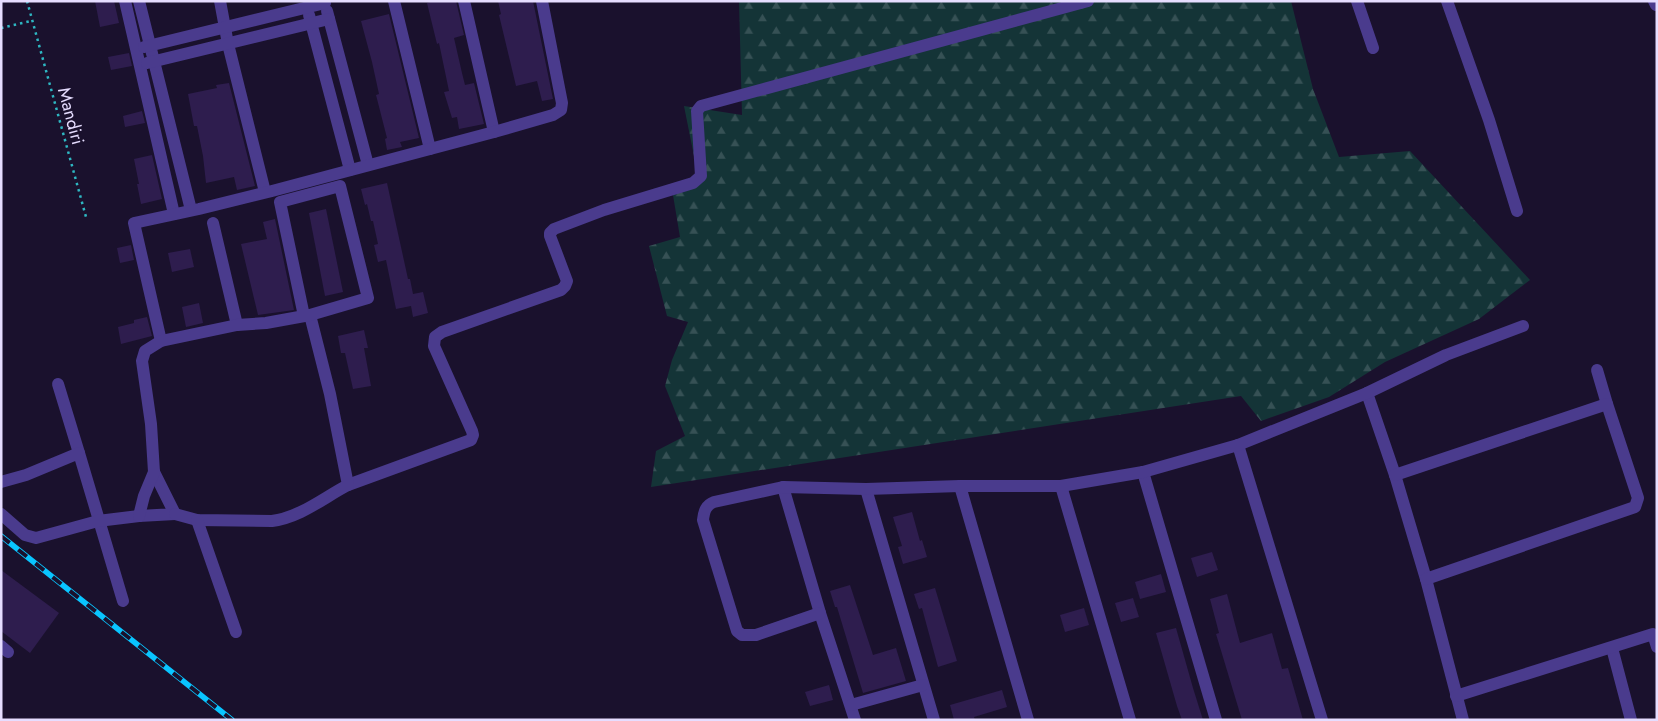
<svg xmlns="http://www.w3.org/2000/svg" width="1658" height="721" viewBox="0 0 1658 721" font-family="Jost,sans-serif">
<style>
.forest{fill:url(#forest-firs)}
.building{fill:#2e1d4e}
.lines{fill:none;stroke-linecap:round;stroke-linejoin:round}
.path{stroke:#2eb7c2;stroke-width:2.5;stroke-dasharray:2.5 4;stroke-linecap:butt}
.minor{stroke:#4a3b8d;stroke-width:12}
.rail-casing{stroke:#09c5ff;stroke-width:5.5}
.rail{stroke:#1a112d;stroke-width:4;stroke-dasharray:11;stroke-linecap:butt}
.labels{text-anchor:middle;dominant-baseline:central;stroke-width:4.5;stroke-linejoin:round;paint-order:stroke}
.street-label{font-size:18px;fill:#e6ddff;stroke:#1a112d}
</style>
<defs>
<pattern id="forest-firs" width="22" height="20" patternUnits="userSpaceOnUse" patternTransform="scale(1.25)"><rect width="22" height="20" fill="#143437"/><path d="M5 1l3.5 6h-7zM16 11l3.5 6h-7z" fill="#365155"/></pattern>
</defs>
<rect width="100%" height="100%" fill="#1a112d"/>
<polygon class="forest" points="739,1 1291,1 1313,89 1339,157 1410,151 1530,280 1479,319 1385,362 1329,397 1261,421 1241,396 651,487 656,451 685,436 665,386 672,360 688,322 667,316 649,246 680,237 672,189 698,176 684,106 742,115"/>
<g class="building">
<polygon points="95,1 114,1 119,23 100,27"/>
<polygon points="433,1 456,1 464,35 454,38 462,73 465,85 474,83 484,124 459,129 457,117 452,118 444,92 449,91 439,43 437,44 427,3"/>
<polygon points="498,1 533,1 553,99 542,101 537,81 516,86 499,15 501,14"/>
<polygon points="389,14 419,138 400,142 402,147 387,150 385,139 387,138 376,95 379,94 372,62 361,21"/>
<polygon points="129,53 132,66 111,70 108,57"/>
<polygon points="229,83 255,186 237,190 234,177 206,183 203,156 197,126 194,126 188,94 217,88 216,85"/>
<polygon points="142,111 145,123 125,127 123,116"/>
<polygon points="152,155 162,199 141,204 137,184 139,184 134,159"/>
<polygon points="387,183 408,279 410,279 413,294 423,292 428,313 413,317 411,306 396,309 386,260 378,262 374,245 378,244 373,221 371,221 367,204 365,205 361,189"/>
<polygon points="326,209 343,292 325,296 309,213"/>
<polygon points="275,219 294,310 258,315 241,244 267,239 263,222"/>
<polygon points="131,245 134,260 120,263 117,248"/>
<polygon points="190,249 194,267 172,272 168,253"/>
<polygon points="199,303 203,323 186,327 182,307"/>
<polygon points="147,317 152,336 121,344 118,327 134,323 134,320"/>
<polygon points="364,330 368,348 364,348 371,386 353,389 345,353 341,353 338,336"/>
<polygon points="912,512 920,541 922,540 927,557 903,564 898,547 902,546 893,517"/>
<polygon points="1212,552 1218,570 1197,577 1191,558"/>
<polygon points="1,570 59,613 30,653 1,631"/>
<polygon points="1161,574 1166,592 1140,599 1135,582"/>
<polygon points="850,585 873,655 896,648 906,681 863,693 837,607 835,607 830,591"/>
<polygon points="935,588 957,661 938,667 922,608 919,609 914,594"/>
<polygon points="1227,594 1240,643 1272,633 1282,669 1288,668 1303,720 1242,720 1216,634 1219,633 1210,599"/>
<polygon points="1133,598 1139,617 1121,622 1115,603"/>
<polygon points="1084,608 1089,625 1065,632 1060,615"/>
<polygon points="1176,628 1193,688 1203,720 1182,720 1177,706 1156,633"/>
<polygon points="829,685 833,700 810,706 805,692"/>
<polygon points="1002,690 1007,707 974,717 975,720 954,720 950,705"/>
</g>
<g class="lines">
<g class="path">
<polyline points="27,1 86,217"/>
<polyline points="1,28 31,21"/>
</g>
<g class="minor">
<polyline points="125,1 174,214"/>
<polyline points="139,1 191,210"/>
<polyline points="220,1 228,44 265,192"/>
<polyline points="394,1 430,149"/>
<polyline points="464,1 494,132"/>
<polyline points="1357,1 1373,48"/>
<polyline points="1447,1 1489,120 1517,211"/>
<polyline points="1654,1 1656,5"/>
<polyline points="327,11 368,165"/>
<polyline points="309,15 350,170"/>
<polyline points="144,47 325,3"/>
<polyline points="147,63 329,19"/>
<polyline points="213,223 237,325"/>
<polyline points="161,341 134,223 199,209 272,191 494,132 553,115 561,110 562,103 542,1"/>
<polyline points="1597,370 1607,404"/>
<polyline points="58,384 79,453"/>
<polyline points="1367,393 1395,475 1426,579 1463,720"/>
<polyline points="1238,445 1322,720"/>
<polyline points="1143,472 1216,720"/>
<polyline points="1395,475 1607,404 1638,498 1635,507 1426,579"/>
<polyline points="1,482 26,475 79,453 123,601"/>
<polyline points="348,485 471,440 473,435 472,431 434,346 435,337 442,332 561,290 565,286 567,281 550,236 550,233 554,229 604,210 693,183 701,176 697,111 701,106 1088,1"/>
<polyline points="960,486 1028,720"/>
<polyline points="1061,486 1130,720"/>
<polyline points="783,487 820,613 855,720"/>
<polyline points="866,489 934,720"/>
<polyline points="1,514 25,535 36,538 98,521 139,516 175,514 154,472"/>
<path d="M175,514L197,520L272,521C301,517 323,498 348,485L330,394L310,315"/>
<polyline points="139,516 144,496 154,472 151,424 142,361 145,351 161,341 237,325 266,323 310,315 368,298 340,186 280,202 304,316"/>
<polyline points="197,520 236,632"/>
<path d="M820,613L756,635H742L737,631L703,520C704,511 706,505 714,502L783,487L866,489L960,486H1061L1143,472L1238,445L1367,393L1446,355L1523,326"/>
<polyline points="1,646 8,652"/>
<polyline points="1612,648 1631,720"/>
<polyline points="1456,696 1653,634 1657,647"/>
<polyline points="851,705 923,685"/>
</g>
<g class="rail-casing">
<polyline id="rail" points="1,536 232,720"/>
</g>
<use href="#rail" class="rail"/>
</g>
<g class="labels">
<g class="street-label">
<text transform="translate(71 116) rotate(75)">Mandiri</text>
</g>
</g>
<rect width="1658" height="721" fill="none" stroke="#e6ddff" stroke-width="5"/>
</svg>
